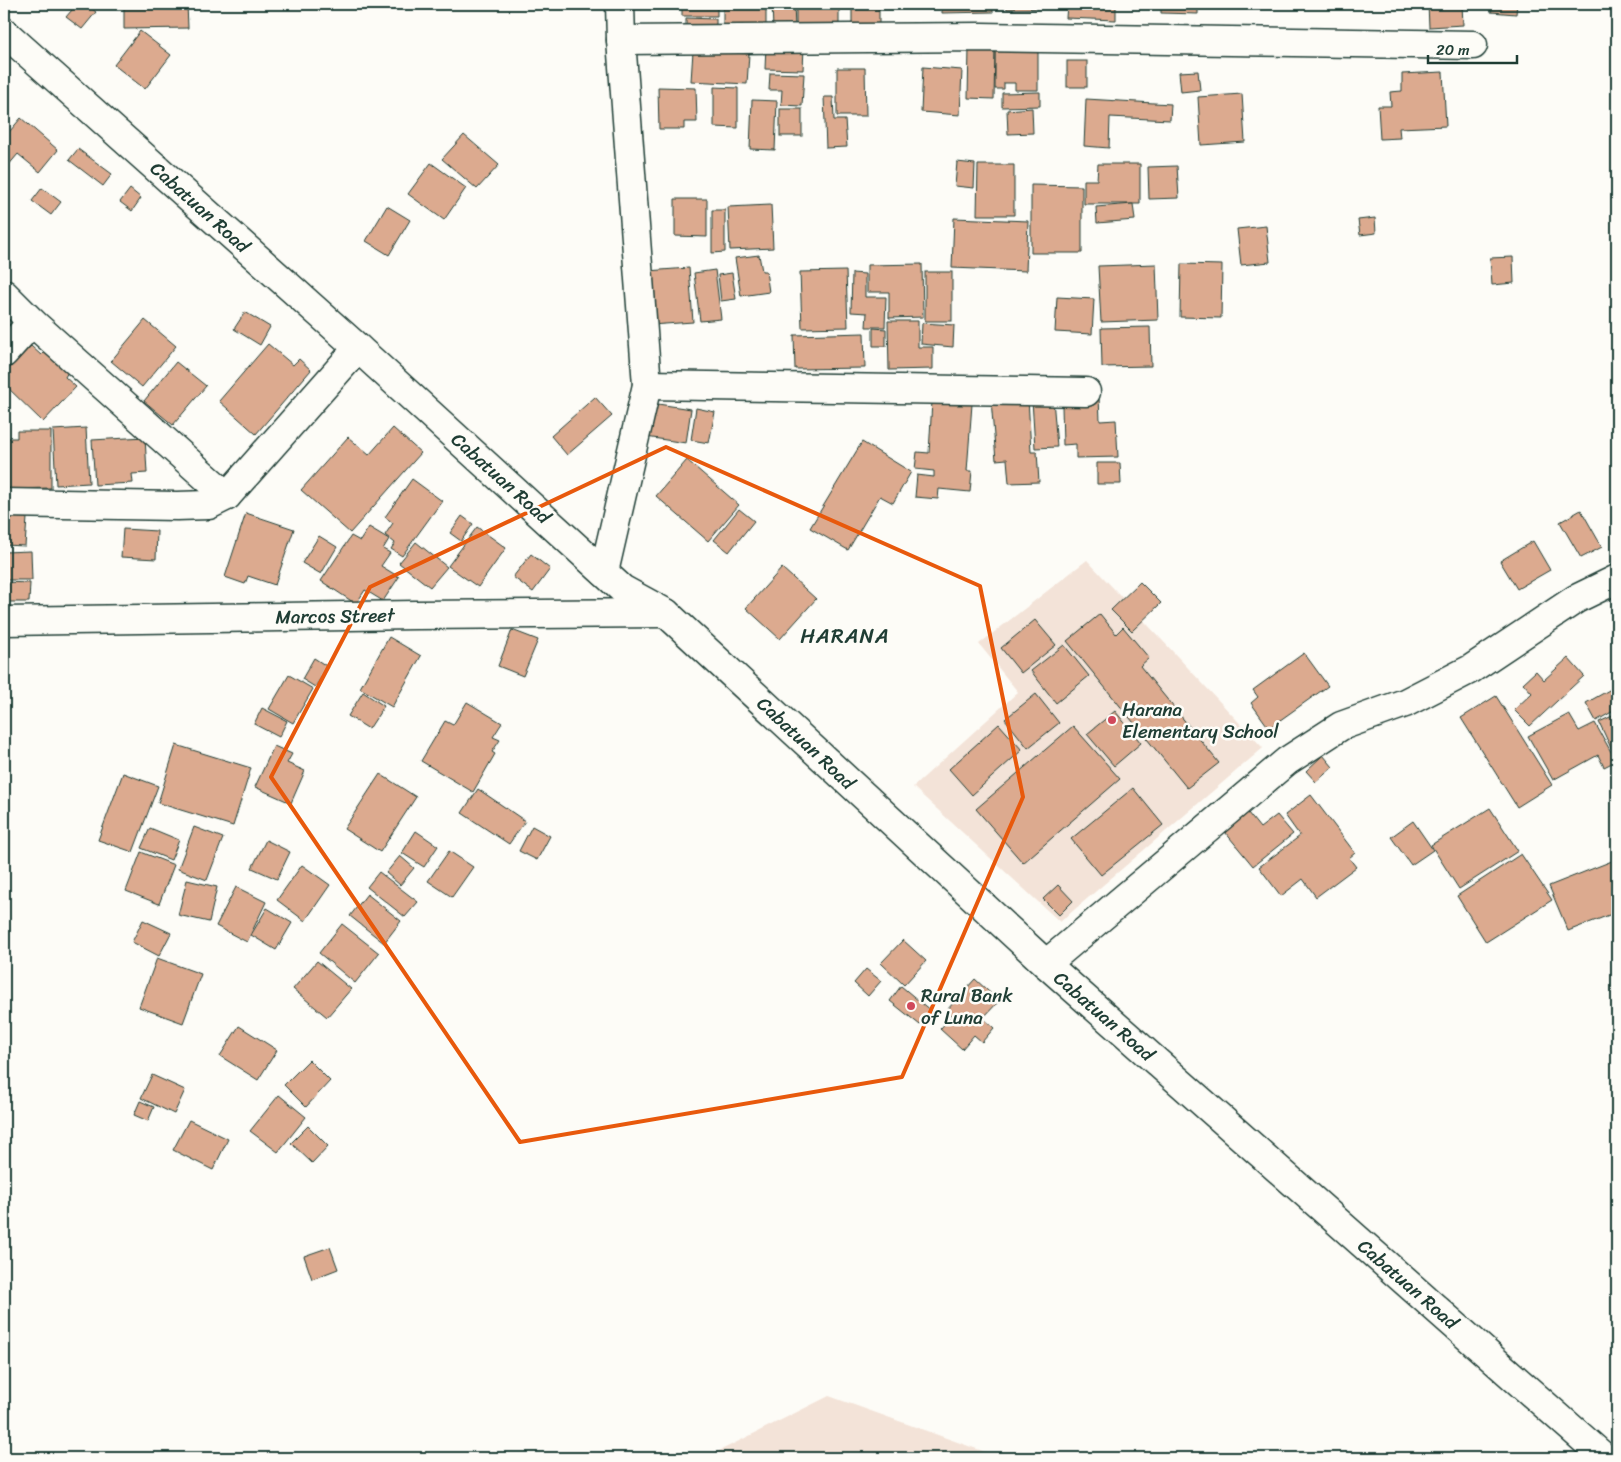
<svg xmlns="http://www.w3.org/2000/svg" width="1621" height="1462" viewBox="0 0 1621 1462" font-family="Sriracha,sans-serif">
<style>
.built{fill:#f3e3d8}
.building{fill:#dcaa8f;stroke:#1f3d34}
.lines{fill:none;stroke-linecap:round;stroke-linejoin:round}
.minor-casing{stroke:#1f3d34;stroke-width:31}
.highway-casing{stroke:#1f3d34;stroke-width:31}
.minor{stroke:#fdfcf7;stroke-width:28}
.highway{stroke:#fdfcf7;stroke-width:28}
.marked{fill:none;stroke:#e8590c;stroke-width:4;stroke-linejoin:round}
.poi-dot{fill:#d1495b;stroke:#fdfcf7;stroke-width:2}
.labels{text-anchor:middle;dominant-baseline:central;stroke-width:5;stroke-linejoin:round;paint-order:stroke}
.street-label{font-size:19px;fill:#1f3d34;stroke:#fdfcf7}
.poi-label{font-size:19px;fill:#1f3d34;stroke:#fdfcf7;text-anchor:start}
.quarter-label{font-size:21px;letter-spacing:1px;fill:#1f3d34;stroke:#fdfcf7}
</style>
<rect width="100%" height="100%" fill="#fdfcf7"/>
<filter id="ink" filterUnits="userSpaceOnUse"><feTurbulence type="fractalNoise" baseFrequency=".02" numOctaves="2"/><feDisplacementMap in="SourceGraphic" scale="10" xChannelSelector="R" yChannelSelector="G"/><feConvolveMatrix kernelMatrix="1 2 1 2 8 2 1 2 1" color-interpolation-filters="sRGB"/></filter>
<g filter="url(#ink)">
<g class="built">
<polygon points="1087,560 1263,748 1060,922 913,787 1018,692 979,644"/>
<polygon points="829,1396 1002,1458 705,1458"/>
</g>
<g class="building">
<polygon points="77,4 86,4 96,12 82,29 66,17"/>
<polygon points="124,4 187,4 188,28 124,29"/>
<polygon points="665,4 717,4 717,16 682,16 682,5 665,5"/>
<polygon points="723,4 766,4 766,28 723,36"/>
<polygon points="772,4 794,4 795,28 773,29"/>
<rect x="796" y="4" width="43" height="25"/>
<rect x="852" y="4" width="27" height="26"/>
<polygon points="942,4 993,4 993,12 942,13"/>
<polygon points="1006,4 1053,4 1053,8 1007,9"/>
<polygon points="1067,4 1116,4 1116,20 1066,18"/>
<polygon points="1161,4 1198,4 1198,14 1161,13"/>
<polygon points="1428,4 1462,4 1463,25 1429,27"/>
<polygon points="1492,4 1517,4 1516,14 1491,12"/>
<polygon points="686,18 716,19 716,33 686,33"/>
<polygon points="140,31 171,55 145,89 114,65"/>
<polygon points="766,45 804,47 803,70 765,69"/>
<polygon points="995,45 1038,45 1038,90 1015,90 1015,83 1004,83 1004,89 995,89"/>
<polygon points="969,48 995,48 994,99 968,98"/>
<polygon points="693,51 749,54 747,84 691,81"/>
<rect x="1067" y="61" width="20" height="26"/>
<polygon points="923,67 962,70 960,115 921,112"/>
<polygon points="837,68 865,68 866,116 837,116"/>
<polygon points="1198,71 1200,90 1181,92 1179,72"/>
<polygon points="1443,72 1446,126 1399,128 1400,138 1380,139 1378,106 1391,106 1390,92 1402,91 1402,74"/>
<polygon points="770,73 804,74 802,106 781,105 782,90 769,90"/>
<polygon points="658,87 696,88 697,122 684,122 684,129 659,129"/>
<polygon points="714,87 738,88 738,128 714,127"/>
<polygon points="1040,92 1040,106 1002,107 1002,93"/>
<polygon points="1242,94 1245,142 1201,145 1198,97"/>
<polygon points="824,97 833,97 834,120 845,120 847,147 826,148"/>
<polygon points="1086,99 1171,104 1170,120 1110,117 1109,148 1084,146"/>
<polygon points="752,100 777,101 775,150 750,149"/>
<polygon points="1032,108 1033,133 1008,134 1007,110"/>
<rect x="780" y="109" width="22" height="27"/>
<polygon points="21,118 58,150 40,172 18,154 7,167 4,164 4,138"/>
<polygon points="464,135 499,165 477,189 442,159"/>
<polygon points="78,149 112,174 103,186 69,160"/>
<polygon points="957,162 975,164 974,188 955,186"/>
<polygon points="431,163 466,188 444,220 408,194"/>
<polygon points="1098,164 1140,164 1140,204 1084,204 1084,180 1097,180"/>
<polygon points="978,165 1014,165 1014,215 977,215"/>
<polygon points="1177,166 1179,198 1149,199 1148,167"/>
<polygon points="1031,185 1082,186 1082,253 1031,253"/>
<polygon points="42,188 61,202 51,215 32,201"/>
<polygon points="130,189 141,198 132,211 120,202"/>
<polygon points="675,199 707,199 707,237 675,236"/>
<polygon points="1133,204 1135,220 1097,223 1096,207"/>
<polygon points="771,205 773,248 730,250 728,207"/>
<polygon points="387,206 410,220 389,255 366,241"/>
<polygon points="712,210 725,210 725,252 712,253"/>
<polygon points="954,218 1028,221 1026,271 952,268"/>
<polygon points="1375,218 1376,233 1360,235 1358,220"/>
<polygon points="1266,226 1270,262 1241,265 1237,229"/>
<polygon points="759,255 762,271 766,271 769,292 741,296 735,258"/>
<polygon points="1513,257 1514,283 1492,285 1490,258"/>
<polygon points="922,264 923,317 889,318 889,292 867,292 867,265"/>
<polygon points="1156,264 1158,320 1101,322 1098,266"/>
<polygon points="1181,264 1222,265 1221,318 1180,317"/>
<polygon points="689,268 693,322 651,325 647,271"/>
<polygon points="715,270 721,319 700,321 694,273"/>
<polygon points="846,271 848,327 802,328 800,272"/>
<rect x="925" y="272" width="27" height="49"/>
<polygon points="732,273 736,299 721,301 718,275"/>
<polygon points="852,273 865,274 865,297 886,297 885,327 866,327 867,313 851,312"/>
<polygon points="1057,297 1094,299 1092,334 1055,332"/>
<polygon points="245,312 270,327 260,345 234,329"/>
<polygon points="145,320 176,346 142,387 111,361"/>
<polygon points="888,321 918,321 918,347 933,347 933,369 889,370"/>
<polygon points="922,323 954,325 953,347 921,344"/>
<polygon points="1150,327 1151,366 1102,367 1101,328"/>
<polygon points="873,328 886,329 886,346 873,346"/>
<polygon points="864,333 865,368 795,369 794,335"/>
<polygon points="268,344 293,365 299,359 311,370 256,434 219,401"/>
<polygon points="31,346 41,355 45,351 68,372 65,377 76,387 43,422 4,384 4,374"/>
<polygon points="176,362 206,386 173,425 144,401"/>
<polygon points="1099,396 1100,421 1116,420 1118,457 1076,458 1076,444 1063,445 1062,406 1074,406 1073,397"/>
<polygon points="595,397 612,416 567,455 551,436"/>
<polygon points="1028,398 1031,452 1037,452 1039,482 1009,483 1007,459 996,460 991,400"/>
<polygon points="1053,399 1057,447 1035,448 1032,400"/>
<polygon points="932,401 972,404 967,471 972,471 970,492 939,489 938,499 915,497 917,475 934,477 934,471 915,469 917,452 929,453"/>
<polygon points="651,403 691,409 686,443 646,437"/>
<polygon points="696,408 715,412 709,443 691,440"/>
<polygon points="86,428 89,483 56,485 53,430"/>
<polygon points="393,428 421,453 350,533 301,490 348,437 369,455"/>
<polygon points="17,431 51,431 51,488 5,489 4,438 17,438"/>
<polygon points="145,437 147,473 132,474 133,483 95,485 92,440"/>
<polygon points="862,442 911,472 893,503 880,496 848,550 810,528"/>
<polygon points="687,460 739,505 708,541 656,496"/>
<polygon points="1097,463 1120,463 1121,484 1097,484"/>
<polygon points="412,479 442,501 402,556 391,549 395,543 385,535 393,523 385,517"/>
<polygon points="739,509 754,521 729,552 714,540"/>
<polygon points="1581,510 1602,547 1581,558 1560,522"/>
<polygon points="246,513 294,529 275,585 248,576 245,584 225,577"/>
<polygon points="462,516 473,524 461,541 450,533"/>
<polygon points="4,517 27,518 25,546 4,545"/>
<polygon points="369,527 389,539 383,549 390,553 381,566 399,577 383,601 365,590 356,604 321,581 351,536 360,541"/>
<polygon points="477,527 506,548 478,587 448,566"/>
<polygon points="123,529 157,531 156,559 121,557"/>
<polygon points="319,536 337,547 321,574 302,563"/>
<polygon points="1533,541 1550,570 1517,589 1500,561"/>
<polygon points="416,542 447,567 430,587 399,563"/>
<polygon points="31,551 32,580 4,580 4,552"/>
<polygon points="531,554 550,569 533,592 513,577"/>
<polygon points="782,568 816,599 780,639 746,608"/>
<polygon points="4,582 30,583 29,602 4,602"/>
<polygon points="1140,582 1161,603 1132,631 1111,610"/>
<polygon points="1100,614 1116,634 1123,627 1149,658 1140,666 1219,763 1187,788 1067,641"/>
<polygon points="1035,620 1056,645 1021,673 1001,648"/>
<polygon points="512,630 538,640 523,676 498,666"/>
<polygon points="389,637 421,656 392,707 360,688"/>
<polygon points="1064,645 1089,676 1056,703 1031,671"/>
<polygon points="1304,653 1328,686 1269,728 1251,703 1258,697 1253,690"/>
<polygon points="314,658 328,667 315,687 302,679"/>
<polygon points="1568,658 1584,676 1530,726 1514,710 1532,693 1523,683 1536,671 1544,680"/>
<polygon points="289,675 313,689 293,723 269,709"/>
<polygon points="1611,689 1617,701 1617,709 1596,721 1586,703"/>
<polygon points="363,692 384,706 369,729 348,716"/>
<polygon points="1036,694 1059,723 1028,748 1005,719"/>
<polygon points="1496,696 1552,785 1517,807 1461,718"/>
<polygon points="467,702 502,723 493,737 500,740 492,752 495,754 473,792 421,761 445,721 453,725"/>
<polygon points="262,708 287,721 279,737 254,724"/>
<polygon points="1115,711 1141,743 1114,766 1087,734"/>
<polygon points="1569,714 1579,731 1595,723 1616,761 1604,767 1598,755 1553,780 1528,736"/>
<polygon points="1617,714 1617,761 1599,722"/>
<polygon points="999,724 1022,750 972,795 949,769"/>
<polygon points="1073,726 1120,779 1023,863 976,809"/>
<polygon points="176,745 251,768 233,826 158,803"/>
<polygon points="274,746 292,754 287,763 305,771 291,803 255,787"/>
<polygon points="1323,755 1333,767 1316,782 1306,771"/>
<polygon points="123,773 158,786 133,852 98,840"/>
<polygon points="380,774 416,797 380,852 344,829"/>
<polygon points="1133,788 1163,825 1101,875 1071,839"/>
<polygon points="478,789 525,821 509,844 462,813"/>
<polygon points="1311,795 1355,853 1349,858 1356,867 1316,897 1303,879 1281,896 1259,867 1300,836 1285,815"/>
<polygon points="1490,808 1518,851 1459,889 1431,845"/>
<polygon points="1248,813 1260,828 1277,815 1293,834 1253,866 1225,832"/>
<polygon points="1413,821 1433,850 1411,865 1391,837"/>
<polygon points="532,826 550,836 537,860 519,851"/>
<polygon points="194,827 223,838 207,880 178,869"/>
<polygon points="150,828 179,840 171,860 141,848"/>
<polygon points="416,831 438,846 424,867 402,853"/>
<polygon points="266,840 290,852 277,879 252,868"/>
<polygon points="449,851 473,867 452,897 428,881"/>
<polygon points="141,852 174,865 159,904 126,891"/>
<polygon points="1521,854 1552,900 1486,942 1457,896"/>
<polygon points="400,856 414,868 400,885 386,873"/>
<polygon points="1617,859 1617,912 1568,931 1549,886"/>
<polygon points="302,865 330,885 305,921 277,900"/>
<polygon points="379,872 418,902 405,917 367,887"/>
<polygon points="187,880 217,887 209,922 178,915"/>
<polygon points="1058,885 1073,901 1059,915 1043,899"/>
<polygon points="236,887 266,902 247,942 216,926"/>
<polygon points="367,894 401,921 384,943 350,916"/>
<polygon points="267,908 292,923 276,950 251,935"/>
<polygon points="143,920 171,933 159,956 132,942"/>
<polygon points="342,924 379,953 355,983 319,953"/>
<polygon points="903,940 926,961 904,985 881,963"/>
<polygon points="157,958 201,974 183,1023 139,1007"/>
<polygon points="317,961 351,989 327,1017 293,989"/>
<polygon points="866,969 881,981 868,996 854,983"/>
<polygon points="975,979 999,1001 983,1018 994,1028 982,1042 974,1035 962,1049 940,1029 952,1016 946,1011"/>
<polygon points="901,986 931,1011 920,1025 890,1001"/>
<polygon points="239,1026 277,1050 258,1080 220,1056"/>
<polygon points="309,1060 330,1081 306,1107 284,1085"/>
<polygon points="152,1075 185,1090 174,1114 141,1098"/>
<polygon points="279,1095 306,1117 278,1152 250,1131"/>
<polygon points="140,1101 154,1107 148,1121 134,1115"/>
<polygon points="189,1120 228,1139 213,1170 173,1150"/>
<polygon points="308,1126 328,1146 312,1163 291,1143"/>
<polygon points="330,1247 338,1269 312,1279 304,1256"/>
</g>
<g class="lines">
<g class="minor-casing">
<g id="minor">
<polyline points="621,40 981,37 1473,45"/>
<polyline points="4,294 32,322 227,496"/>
<polyline points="4,353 32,322"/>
<polyline points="647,385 1086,392"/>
<polyline points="4,503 177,506 209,505 227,496 358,348"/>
<polyline points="604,572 647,385 621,40 620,4"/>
<polyline points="4,621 416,615 666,613"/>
<polyline points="1046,964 1287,761 1341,726 1405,703 1471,669 1576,599 1617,579"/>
</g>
</g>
<g class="highway-casing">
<polyline id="highway" points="4,32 358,348 622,589 666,613 1046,964 1605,1458"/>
</g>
<use href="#minor" class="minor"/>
<use href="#highway" class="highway"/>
</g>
</g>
<path class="marked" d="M666,447L980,586L1023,797L902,1077L520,1142L271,777L370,587Z"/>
<g class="poi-dot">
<circle cx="1112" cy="720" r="5"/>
<circle cx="911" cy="1006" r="5"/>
</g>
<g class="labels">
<g class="street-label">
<text transform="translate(200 207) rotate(42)">Cabatuan Road</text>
<text transform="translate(501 478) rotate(42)">Cabatuan Road</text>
<text transform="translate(335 616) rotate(-1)">Marcos Street</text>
<text transform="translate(806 743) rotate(43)">Cabatuan Road</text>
<text transform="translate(1104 1016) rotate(41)">Cabatuan Road</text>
<text transform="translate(1408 1284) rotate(41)">Cabatuan Road</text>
</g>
<g class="poi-label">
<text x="1122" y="709">Harana<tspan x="1122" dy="22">Elementary School</tspan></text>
<text x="921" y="995">Rural Bank<tspan x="921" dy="22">of Luna</tspan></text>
</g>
<g class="quarter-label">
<text x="845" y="636">HARANA</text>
</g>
</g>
<rect width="1621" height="1462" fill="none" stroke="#fdfcf7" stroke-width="20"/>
<rect x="10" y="10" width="1601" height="1442" fill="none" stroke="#1f3d34" stroke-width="2" filter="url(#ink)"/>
<path d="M1428 55v8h89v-8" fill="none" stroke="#1f3d34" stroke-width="2.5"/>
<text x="1436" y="55" font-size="15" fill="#1f3d34" stroke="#fdfcf7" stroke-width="4" paint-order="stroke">20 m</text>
</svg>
